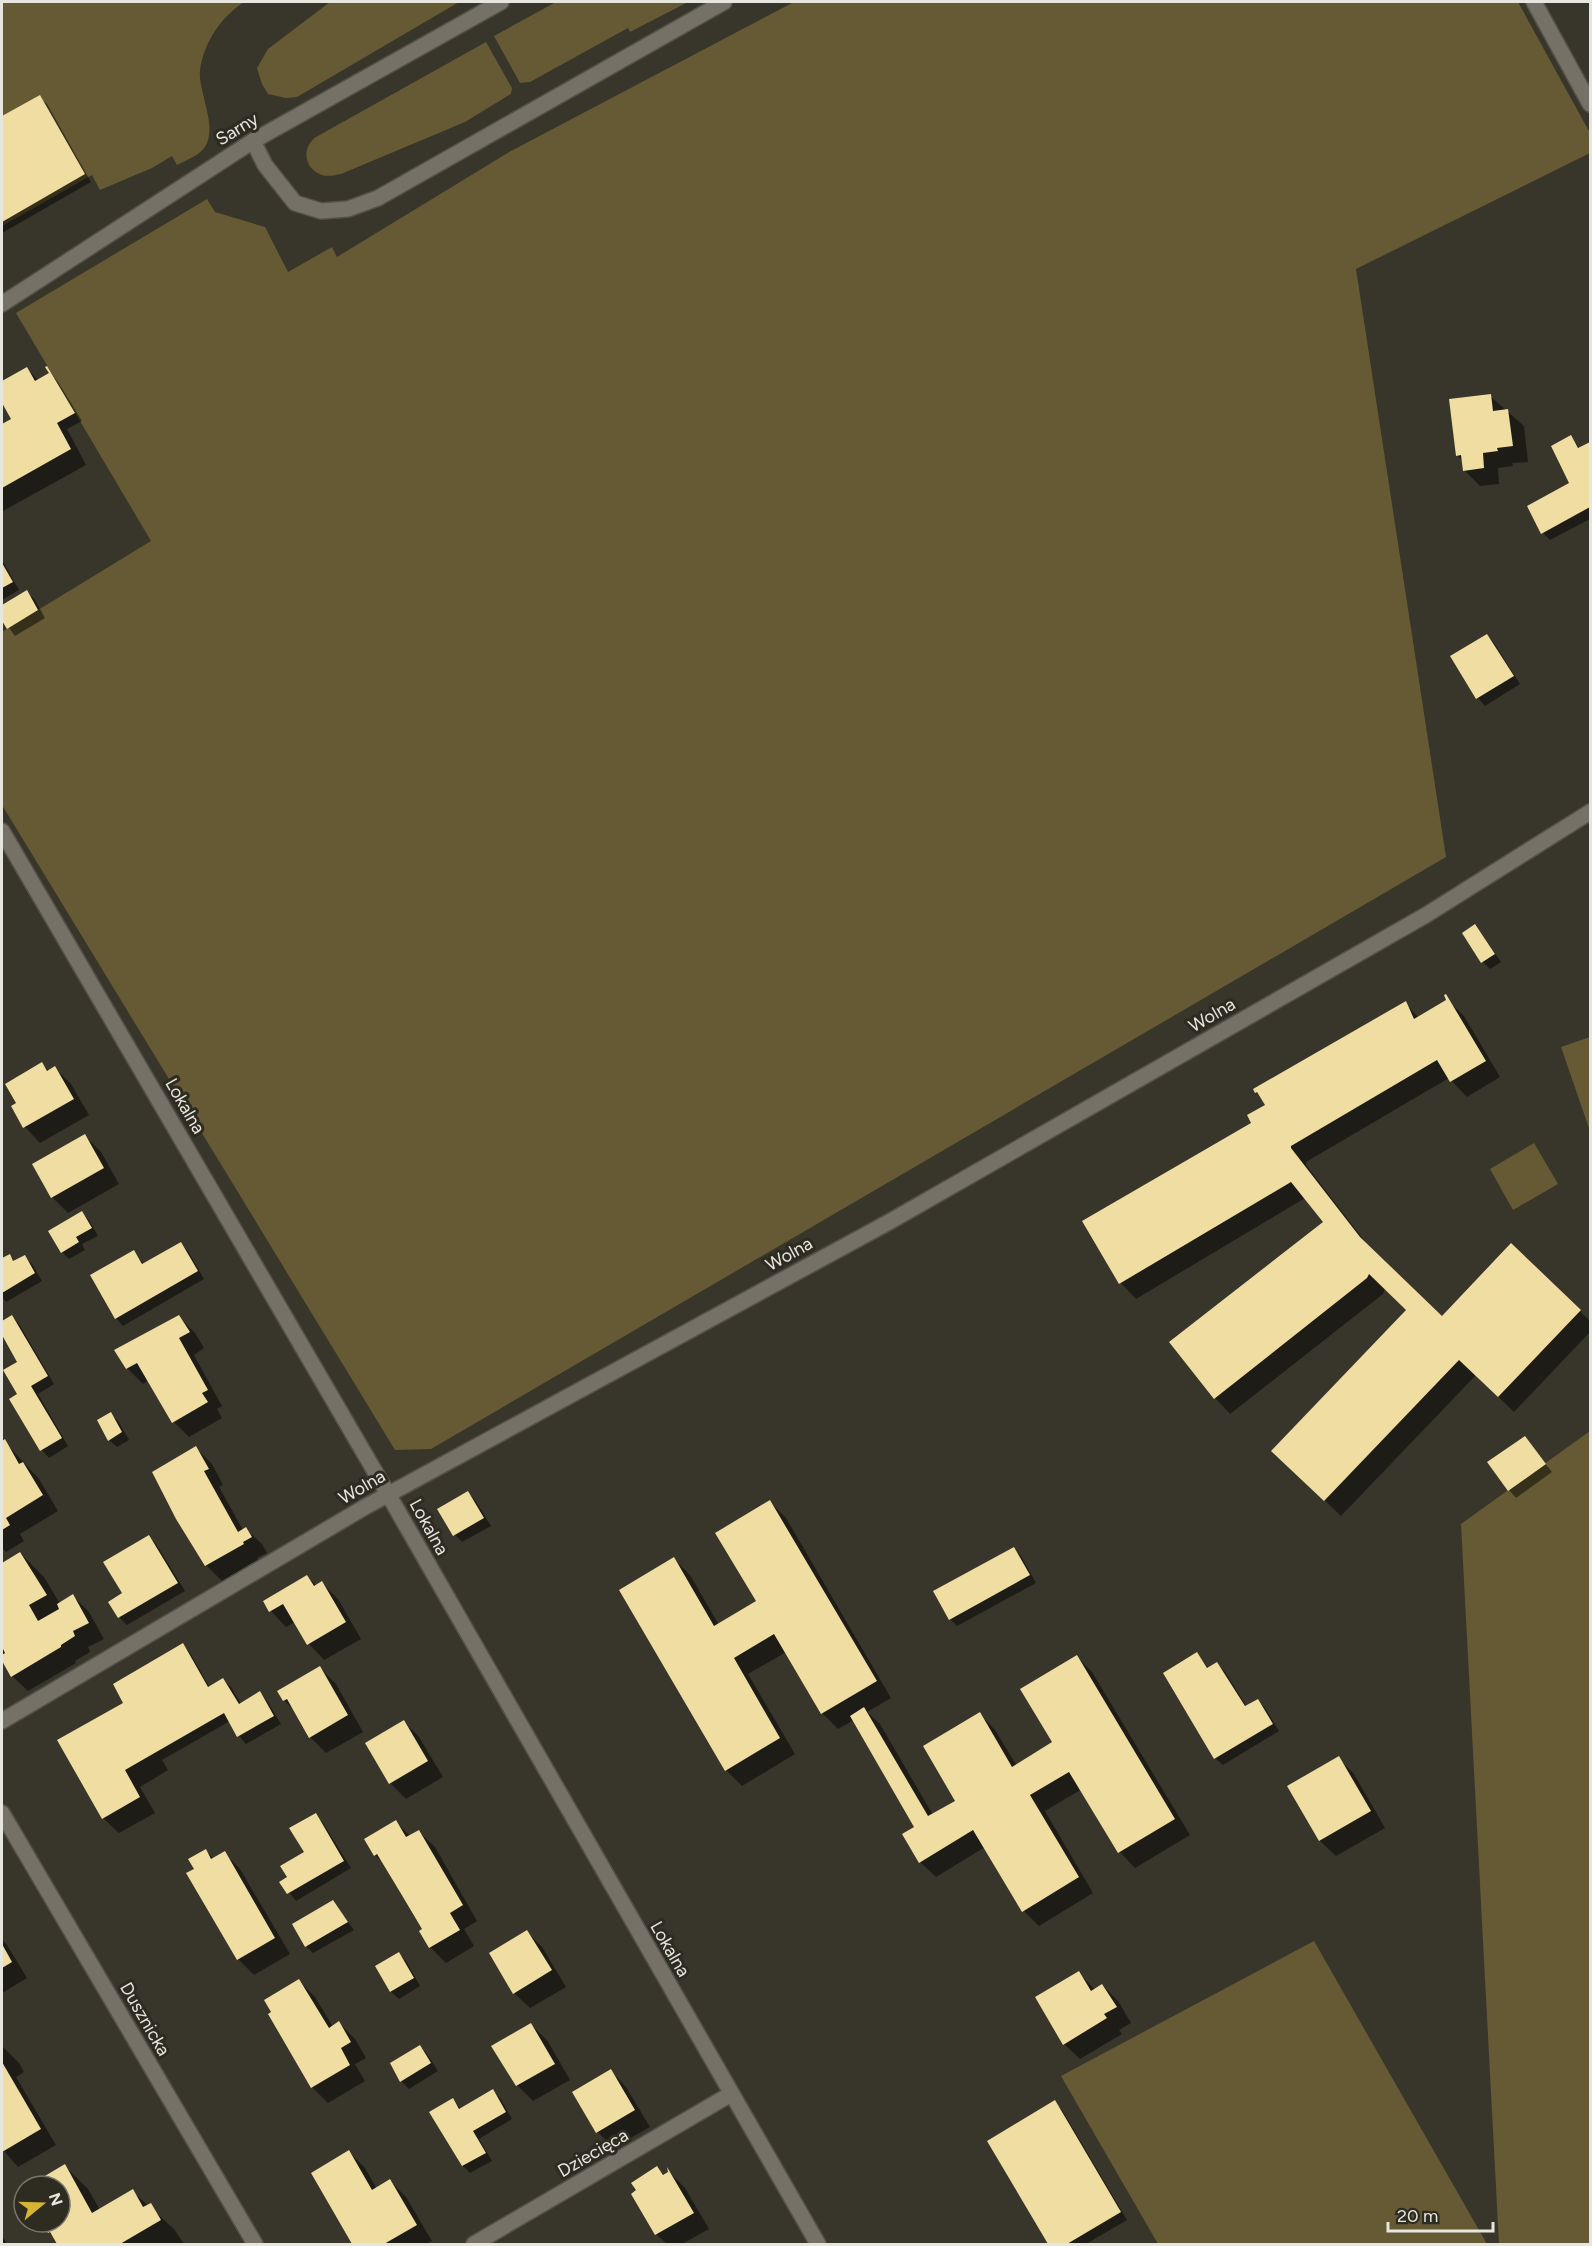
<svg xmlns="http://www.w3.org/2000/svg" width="1592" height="2246" viewBox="0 0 1592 2246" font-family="Figtree,sans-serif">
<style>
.green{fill:#665a34}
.shadow{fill:#0007}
.building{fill:#efdda1}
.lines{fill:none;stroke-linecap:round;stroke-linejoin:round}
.minor-casing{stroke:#535148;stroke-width:18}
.minor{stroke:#757166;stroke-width:15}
.labels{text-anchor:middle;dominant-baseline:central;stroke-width:6;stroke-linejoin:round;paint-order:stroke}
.street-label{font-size:18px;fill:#e6e5de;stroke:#2e2b21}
</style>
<rect width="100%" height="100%" fill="#38352b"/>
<g class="green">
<path d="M2,2H244C221,17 204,42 200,70C199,78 202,89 204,98C207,113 213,128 207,143C202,155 188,159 177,165L172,156L152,168L100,190L92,175L2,226Z"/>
<polygon points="330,2 459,2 297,97 286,98 268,94 262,84 257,68 268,49"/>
<polygon points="556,2 688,2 630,32 628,28 530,82 520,83 494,36"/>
<polygon points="794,2 1518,2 1590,133 1590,153 1356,269 1446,857 431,1449 395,1450 2,805 2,632 151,541 16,313 207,199 215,212 265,227 288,272 332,247 337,257 511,151"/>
<path d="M486,42L512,88L511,94L465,122L341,174C335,175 328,177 322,175C304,169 301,148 316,137Z"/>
<polygon points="1590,1037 1590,1131 1561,1047"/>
<polygon points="1534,1143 1558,1184 1513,1210 1490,1169"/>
<polygon points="1590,1431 1590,2244 1499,2244 1461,1524"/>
<polygon points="1314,1941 1487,2244 1158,2244 1061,2076"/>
</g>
<g class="shadow">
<polygon points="39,97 47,104 91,182 2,233 2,118"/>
<polygon points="27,369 39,381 51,374 58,382 82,421 67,429 86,465 3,511 2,426 13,420 2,400 2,383"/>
<polygon points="1490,396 1524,426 1528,462 1512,463 1513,466 1498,468 1499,484 1480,486 1464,470 1463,461 1457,455"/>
<polygon points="1571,437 1580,449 1590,443 1590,519 1550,540 1543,533 1571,484"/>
<polygon points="2,560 19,590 2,600"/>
<polygon points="27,592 35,600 45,618 15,636 2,618 2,607"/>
<polygon points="1487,635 1494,643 1520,684 1485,706 1478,698 1452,657"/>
<polygon points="1475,926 1482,934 1501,962 1490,969 1483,962"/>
<polygon points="1448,1001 1464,1016 1500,1077 1467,1097 1449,1078 1306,1162 1306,1165 1373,1252 1442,1318 1511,1245 1590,1321 1590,1332 1514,1412 1476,1375 1341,1516 1289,1466 1408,1310 1385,1288 1383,1294 1230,1414 1215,1398 1325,1222 1305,1198 1136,1299 1121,1283 1267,1106 1255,1090 1405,1003 1419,1018"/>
<polygon points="42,1064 49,1071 55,1068 71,1084 89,1115 40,1143 25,1127 13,1107 18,1103"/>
<polygon points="85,1136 101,1152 119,1184 68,1213 52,1197"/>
<polygon points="81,1212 89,1220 98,1236 82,1244 85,1250 69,1259 62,1252"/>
<polygon points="181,1244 188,1251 204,1279 123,1326 116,1318 134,1252 144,1264"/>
<polygon points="9,1256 15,1262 24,1256 32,1264 42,1281 6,1302 2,1297 2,1260"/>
<polygon points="12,1317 19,1324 54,1384 38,1394 68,1446 49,1458 42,1450 11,1399 19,1395 19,1362 2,1332 2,1323"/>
<polygon points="179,1317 195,1333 204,1348 194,1355 222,1406 217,1409 222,1418 189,1437 174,1422 149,1380 143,1384 127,1368"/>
<polygon points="111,1414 118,1421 129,1440 117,1447 109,1440"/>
<polygon points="1524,1437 1552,1472 1516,1498 1509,1490"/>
<polygon points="2,1439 39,1479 58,1511 20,1534 24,1541 6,1552 2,1548"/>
<polygon points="196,1448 212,1464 223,1485 219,1487 243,1530 246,1529 262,1544 267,1553 257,1558 259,1560 222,1581 206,1565"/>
<polygon points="468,1493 475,1500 491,1526 462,1542 455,1535"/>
<polygon points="770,1502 786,1518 891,1698 867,1712 880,1724 933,1815 957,1801 980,1714 995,1730 1017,1766 1054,1743 1076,1656 1092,1672 1190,1835 1135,1868 1120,1852 1082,1789 1045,1811 1093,1893 1039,1926 1024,1911 985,1847 936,1877 920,1862 916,1827 854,1720 838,1729 822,1713 786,1652 748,1674 795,1754 742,1786 726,1770 674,1559 690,1575 719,1625 758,1602"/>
<polygon points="149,1537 156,1544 185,1591 127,1625 120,1618 110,1602 124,1593"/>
<polygon points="1014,1548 1021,1556 1036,1583 957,1626 950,1619"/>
<polygon points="20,1553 44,1577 60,1604 73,1596 89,1612 104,1639 88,1647 90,1652 75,1661 76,1663 28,1691 12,1676 2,1660 2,1565"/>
<polygon points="307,1577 317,1586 322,1583 338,1599 361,1639 324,1660 309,1644 295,1622 286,1627 271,1611 265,1602"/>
<polygon points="183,1645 190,1653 210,1688 223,1680 231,1687 241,1704 260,1693 267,1701 281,1724 246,1744 239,1736 230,1721 162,1760 168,1770 140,1787 155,1813 119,1833 103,1818 123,1704"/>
<polygon points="1197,1654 1209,1669 1217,1664 1225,1672 1247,1707 1258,1700 1265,1708 1279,1731 1223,1765 1215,1758"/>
<polygon points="320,1668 336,1684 363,1732 326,1753 310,1737 295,1711 284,1700"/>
<polygon points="404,1722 419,1737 443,1777 406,1799 390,1783"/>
<polygon points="1338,1758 1354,1774 1385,1828 1336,1856 1320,1841 1289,1787"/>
<polygon points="315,1815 323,1823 351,1868 296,1901 281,1882 289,1877 306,1852"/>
<polygon points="396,1822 411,1837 419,1832 435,1847 477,1921 464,1929 474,1946 446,1963 430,1947 424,1929 386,1865 375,1855"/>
<polygon points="206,1851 214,1859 224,1853 240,1869 290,1954 254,1975 238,1959 196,1869"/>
<polygon points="333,1902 354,1930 313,1953 306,1946"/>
<polygon points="527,1932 542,1947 566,1987 530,2008 514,1993"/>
<polygon points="2,1939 7,1945 27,1978 2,1993"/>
<polygon points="399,1954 406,1961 420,1986 399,1999 391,1992 377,1967"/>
<polygon points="1079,1973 1095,1990 1102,1985 1118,2001 1131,2023 1119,2030 1122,2034 1080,2059 1064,2044"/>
<polygon points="299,1981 315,1997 333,2027 339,2023 355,2039 366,2058 355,2064 365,2081 328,2103 312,2087"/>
<polygon points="531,2025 547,2040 570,2080 533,2101 517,2085"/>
<polygon points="420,2046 427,2054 438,2071 409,2089 401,2081"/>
<polygon points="3,2047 19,2063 24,2072 16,2077 56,2145 18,2167 2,2149 2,2048"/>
<polygon points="611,2071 626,2087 650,2127 613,2148 598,2132 574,2093"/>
<polygon points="492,2091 500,2098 512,2119 479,2139 492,2161 470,2173 463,2166 453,2100 461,2109"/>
<polygon points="1054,2102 1062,2110 1127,2220 1086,2244 1050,2244 989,2141"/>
<polygon points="349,2152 365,2168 377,2189 390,2181 406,2197 432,2241 426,2244 354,2244 313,2174"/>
<polygon points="65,2166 88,2189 100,2210 132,2191 174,2229 184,2244 58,2244 48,2231 50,2229 45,2222 60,2222 60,2186 31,2186"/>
<polygon points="657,2168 665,2176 669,2172 685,2188 709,2229 682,2244 667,2244 656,2234"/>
<polygon points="2,2236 7,2244 2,2244"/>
</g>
<g class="building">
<polygon points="40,95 85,174 2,222 2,116"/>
<polygon points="47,366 75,413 57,423 71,449 2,488 2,424 11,419 2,403 2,381 27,367 35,381 49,373 45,367"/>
<polygon points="1491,394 1493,411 1508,409 1513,446 1497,448 1498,451 1483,453 1484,468 1463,471 1461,455 1456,456 1449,399"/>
<polygon points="1571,435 1578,448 1590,442 1590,507 1541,534 1527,506 1569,483 1551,446"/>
<polygon points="2,563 13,582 2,588"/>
<polygon points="27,590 38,610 7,629 2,621 2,605"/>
<polygon points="1487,634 1514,676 1476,699 1450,656"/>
<polygon points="1475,924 1495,954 1481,963 1462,933"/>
<polygon points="1446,994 1486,1061 1450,1082 1437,1060 1291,1146 1291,1148 1360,1237 1442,1316 1511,1243 1581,1310 1498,1397 1459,1360 1324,1501 1271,1451 1406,1310 1369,1274 1367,1278 1214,1399 1169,1342 1323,1222 1291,1182 1119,1284 1082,1221 1251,1123 1247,1115 1265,1105 1257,1092 1255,1093 1253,1089 1406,1001 1414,1019 1446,1000 1444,995"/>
<polygon points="42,1062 47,1071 55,1066 74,1099 23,1128 11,1106 16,1103 5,1084"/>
<polygon points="85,1134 104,1168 51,1198 32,1164"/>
<polygon points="82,1211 92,1228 76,1237 79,1242 61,1253 48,1231"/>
<polygon points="181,1242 198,1271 115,1319 90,1275 134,1250 142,1264"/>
<polygon points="10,1254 13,1261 25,1255 35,1273 2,1293 2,1258"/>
<polygon points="12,1315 48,1376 31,1386 62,1438 40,1451 9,1399 17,1394 3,1370 17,1362 2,1335 2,1321"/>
<polygon points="179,1315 190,1332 179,1338 208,1390 202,1393 208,1402 172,1423 137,1363 126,1369 114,1350"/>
<polygon points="111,1412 122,1432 108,1441 97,1420"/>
<polygon points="1525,1436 1546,1464 1508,1491 1487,1462"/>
<polygon points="5,1439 19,1464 23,1462 43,1495 6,1518 10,1525 2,1530 2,1441"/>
<polygon points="196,1446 209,1469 204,1471 238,1532 246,1527 252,1537 243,1542 244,1544 205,1566 176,1519 152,1472"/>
<polygon points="468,1491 484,1518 453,1536 437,1509"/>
<polygon points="770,1500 877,1681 821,1714 774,1634 734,1658 780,1738 725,1771 619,1590 674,1557 714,1626 756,1601 715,1533"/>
<polygon points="149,1535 178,1583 118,1618 108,1602 122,1593 103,1562"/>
<polygon points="1014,1547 1030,1575 949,1620 933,1591"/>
<polygon points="20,1552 47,1595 29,1605 38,1621 59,1609 57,1604 73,1594 89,1623 73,1631 75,1636 61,1645 61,1647 11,1677 2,1661 2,1655 5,1653 2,1647 2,1563"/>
<polygon points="307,1575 314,1586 322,1581 346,1622 307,1645 283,1604 269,1612 263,1601"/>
<polygon points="183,1643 208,1687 223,1678 239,1704 260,1691 274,1716 237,1737 224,1713 125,1770 140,1797 102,1819 57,1740 123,1703 113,1684"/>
<polygon points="1197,1652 1207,1668 1217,1662 1245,1706 1258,1699 1273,1724 1214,1759 1163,1673"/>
<polygon points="1077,1655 1175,1819 1118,1853 1069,1772 1030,1795 1079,1877 1022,1912 973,1830 919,1863 902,1834 914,1827 850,1716 864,1707 928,1816 955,1801 923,1746 980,1712 1012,1767 1052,1742 1020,1689"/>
<polygon points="320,1666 348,1715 309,1738 287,1699 283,1701 277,1691"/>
<polygon points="404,1720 428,1761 389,1784 365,1743"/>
<polygon points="1339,1756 1371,1811 1319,1841 1287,1786"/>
<polygon points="316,1813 344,1861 287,1894 279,1882 287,1877 280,1866 304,1852 289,1828"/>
<polygon points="396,1820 406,1837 419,1830 463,1905 450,1913 460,1930 429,1948 419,1931 422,1929 400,1892 377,1854 374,1856 364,1839"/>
<polygon points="206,1849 211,1859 225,1851 275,1938 237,1960 186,1873 194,1869 188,1859"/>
<polygon points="333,1900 348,1922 305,1947 292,1924"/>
<polygon points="527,1930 552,1970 513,1994 489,1953"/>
<polygon points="2,1944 12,1962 2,1968"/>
<polygon points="399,1952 414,1978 390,1992 375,1966"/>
<polygon points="1079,1971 1091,1991 1102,1984 1117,2007 1104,2014 1107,2018 1063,2045 1035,1997"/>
<polygon points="299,1979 329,2028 339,2021 351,2042 341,2048 350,2065 311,2088 268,2014 271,2012 264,2000"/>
<polygon points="531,2023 555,2064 516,2086 491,2046"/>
<polygon points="420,2045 431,2063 400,2082 390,2063"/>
<polygon points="2,2062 41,2129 2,2152"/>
<polygon points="611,2069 635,2110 596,2133 572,2092"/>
<polygon points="493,2089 506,2112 473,2131 486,2153 462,2166 429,2112 453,2098 459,2109"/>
<polygon points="1055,2100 1121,2212 1067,2244 1048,2244 987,2141"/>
<polygon points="349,2150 372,2190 390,2179 417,2225 384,2244 352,2244 311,2173"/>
<polygon points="65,2164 92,2213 133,2189 143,2207 151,2203 161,2220 120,2244 57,2244 50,2232 48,2233 46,2230 48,2229 44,2222 60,2222 60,2186 28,2186"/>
<polygon points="657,2166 663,2175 668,2172 667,2167 694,2213 655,2235 631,2194 636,2190 631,2183"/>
</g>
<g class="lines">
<g class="minor-casing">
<g id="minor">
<polyline points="1534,2 1590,104"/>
<polyline points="253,141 265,165 295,203 321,211 348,209 378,198 724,2"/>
<polyline points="2,304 253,141 501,2"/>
<polyline points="2,831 388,1494 818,2244"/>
<polyline points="2,1721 365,1507 889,1222 1426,915 1590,812"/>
<polyline points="2,1813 255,2244"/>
<polyline points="474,2244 731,2094"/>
</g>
</g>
<use href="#minor" class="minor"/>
</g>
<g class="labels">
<g class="street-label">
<text transform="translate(237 129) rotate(-31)">Sarny</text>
<text transform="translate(1212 1015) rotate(-30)">Wolna</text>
<text transform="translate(185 1106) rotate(60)">Lokalna</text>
<text transform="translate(789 1254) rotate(-29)">Wolna</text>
<text transform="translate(362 1487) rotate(-30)">Wolna</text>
<text transform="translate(429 1527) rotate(61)">Lokalna</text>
<text transform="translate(670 1949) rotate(60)">Lokalna</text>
<text transform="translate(145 2019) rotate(60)">Dusznicka</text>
<text transform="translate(593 2153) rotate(-30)">Dziecięca</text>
</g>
</g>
<rect width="1592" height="2246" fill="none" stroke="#e6e5de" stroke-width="6"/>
<g transform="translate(42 2204) rotate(71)"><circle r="28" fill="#2e2b21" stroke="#78756d" stroke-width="1.5"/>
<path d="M0-4.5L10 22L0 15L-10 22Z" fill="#d7b434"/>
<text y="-9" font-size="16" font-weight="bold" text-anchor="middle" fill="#e6e5de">N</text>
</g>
<path d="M1388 2222v9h105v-9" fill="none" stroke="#e6e5de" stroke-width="3"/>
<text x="1397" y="2222" font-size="18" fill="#e6e5de" stroke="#2e2b21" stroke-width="4.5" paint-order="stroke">20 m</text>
</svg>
